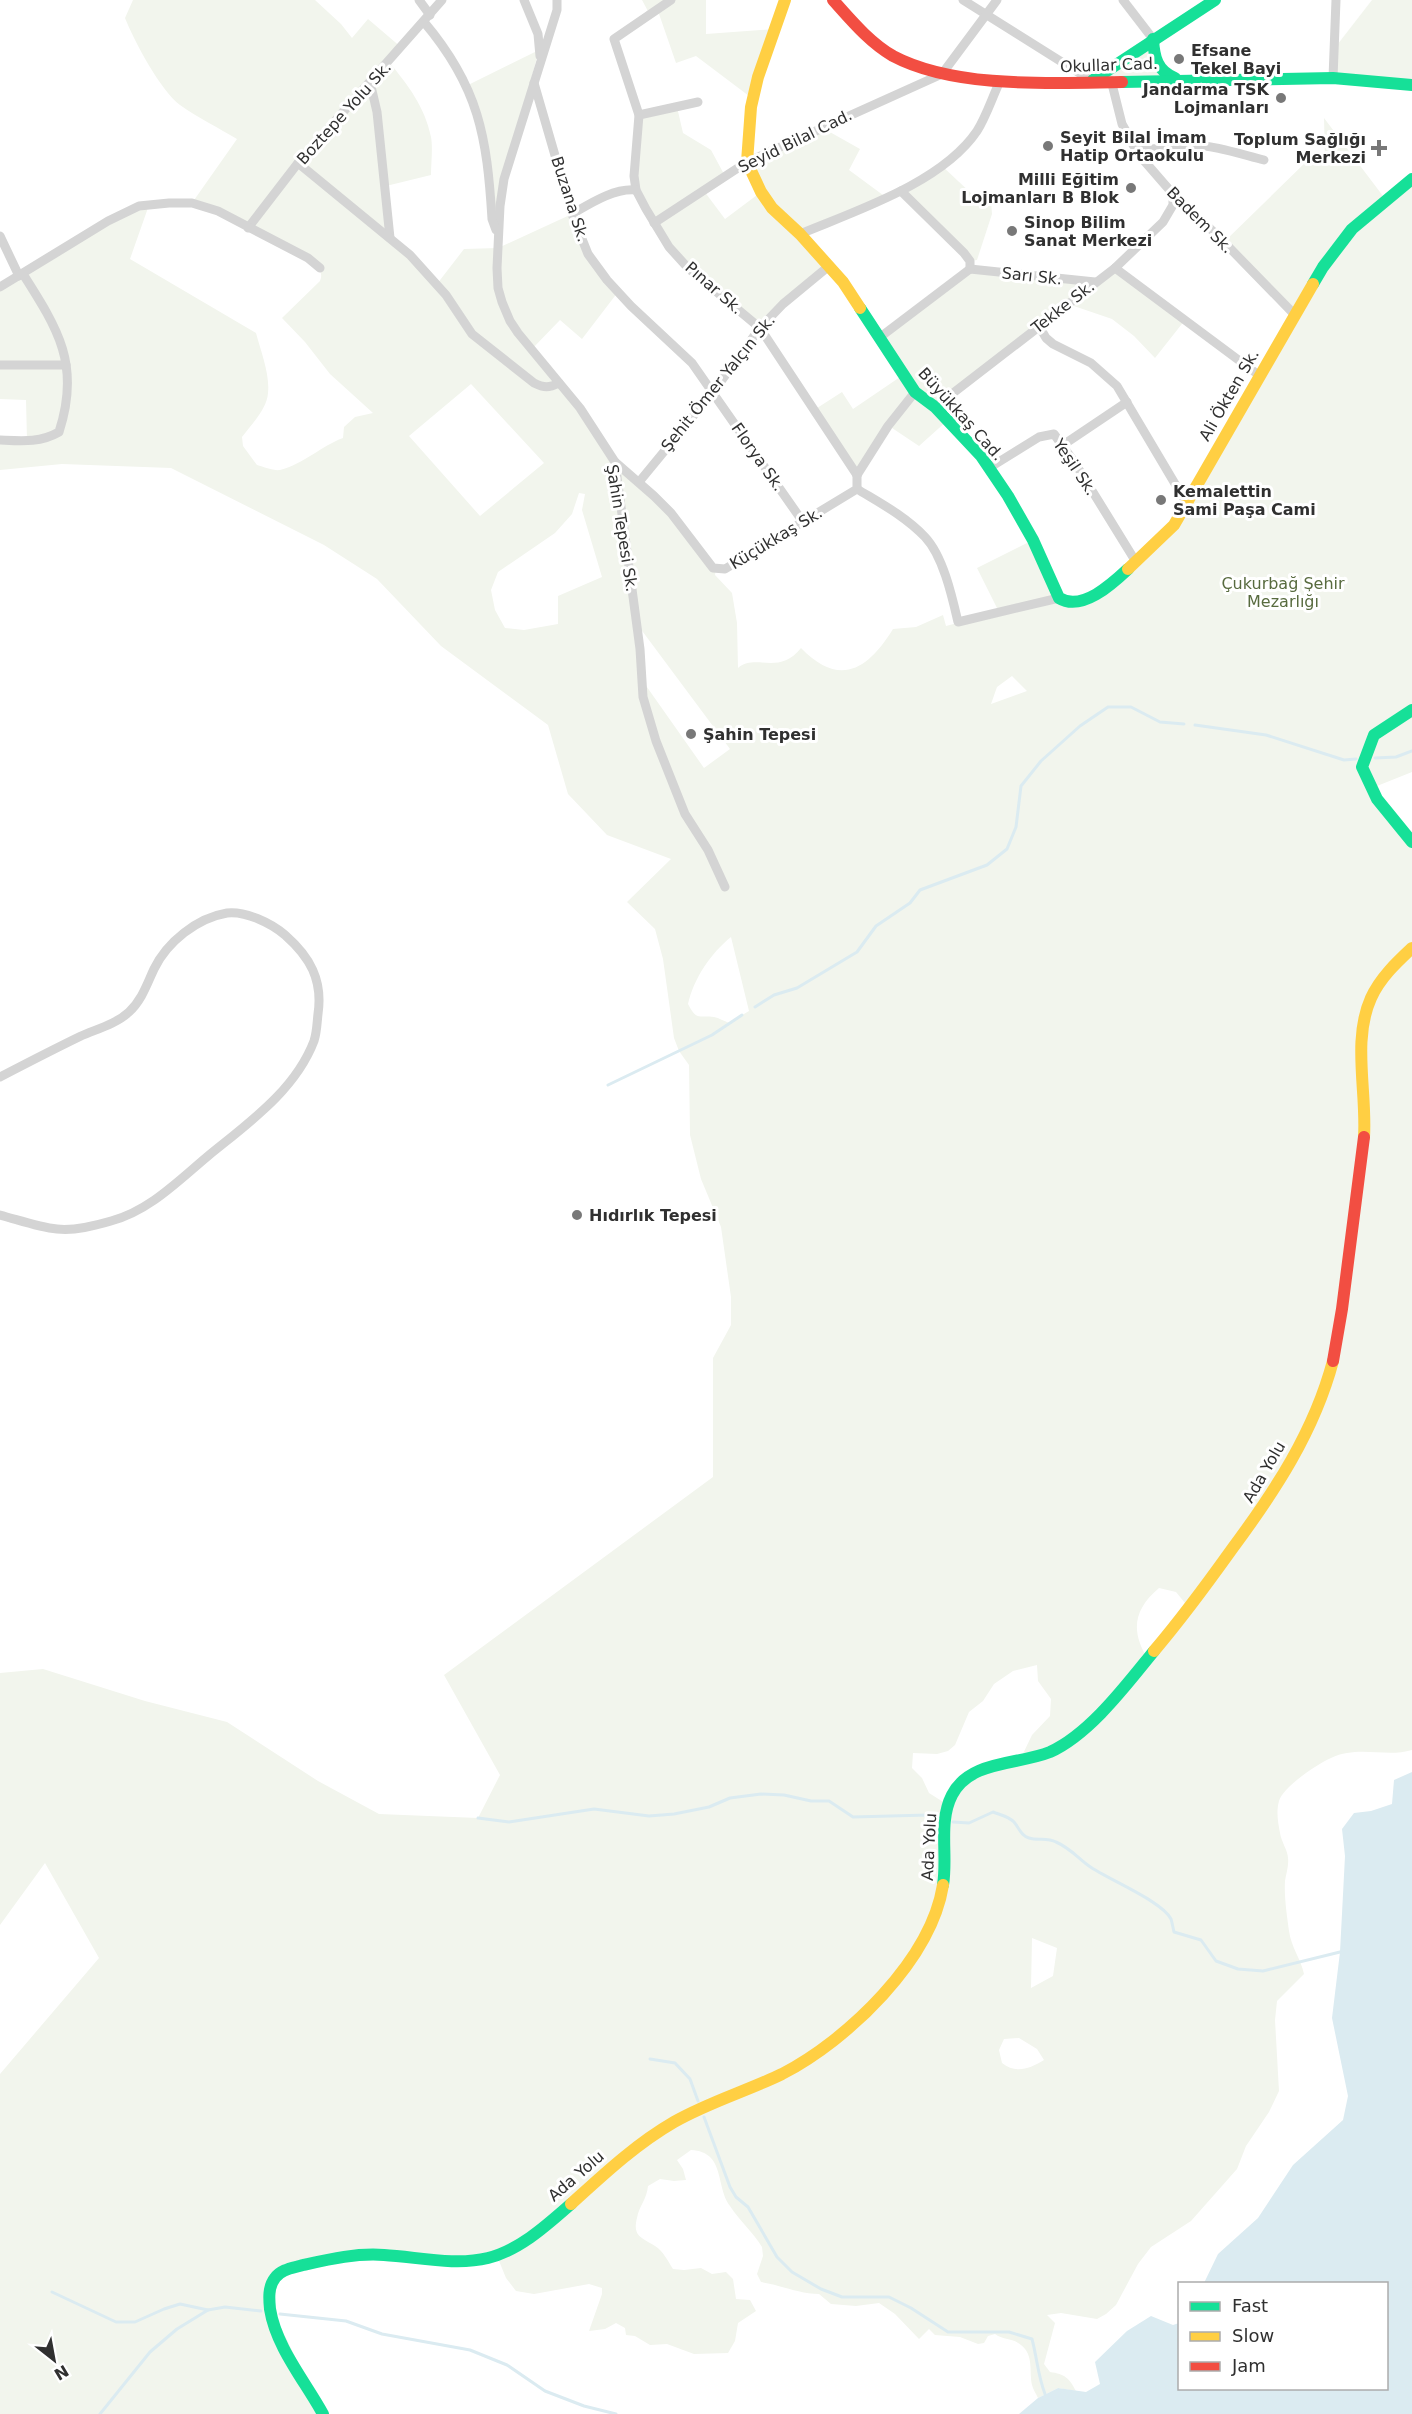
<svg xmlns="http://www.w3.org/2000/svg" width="1412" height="2414" viewBox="0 0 1412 2414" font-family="'DejaVu Sans',sans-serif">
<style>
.green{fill:#f2f5ed;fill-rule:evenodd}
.water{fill:#dbebf1}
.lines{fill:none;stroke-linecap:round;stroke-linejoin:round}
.stream{stroke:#dbebf1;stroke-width:3}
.street{stroke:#d4d4d4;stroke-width:9}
.fast{stroke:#16e098;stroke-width:12}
.slow{stroke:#ffcf43;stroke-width:12}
.jam{stroke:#f24e42;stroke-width:12}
.poi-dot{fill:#787878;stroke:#fff;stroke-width:2}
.labels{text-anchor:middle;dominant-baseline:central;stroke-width:6;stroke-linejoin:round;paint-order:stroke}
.poi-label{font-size:16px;font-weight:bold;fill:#303030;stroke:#fff;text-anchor:start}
.street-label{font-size:16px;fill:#303030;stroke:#fff}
.park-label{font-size:16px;fill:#586b3f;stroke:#fff}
</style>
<rect width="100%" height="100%" fill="#fff"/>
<g class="green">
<path d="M133,0H315L341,24L352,38L368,19L402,48L389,62C408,85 425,107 431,137C433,148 431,163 431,175L386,186L390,237L437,284L464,249L498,248L572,214L579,234L618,292L582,339L560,320L532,349L615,462L639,482L716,568L715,575L732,593L737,623L738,668C756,653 779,676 801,648C839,687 867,671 893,629L916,627L943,615L946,626L999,612L977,568L1033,540L1059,598L1093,596L1174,525L1294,314L1224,242L1309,159L1325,158L1324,118L1386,200L1412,179V772L1372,788L1412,842V1750C1386,1758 1359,1745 1331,1758C1317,1764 1283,1787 1279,1801C1276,1812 1278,1822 1280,1833C1281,1841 1288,1851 1288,1858C1289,1866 1286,1874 1285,1881C1284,1897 1287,1916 1289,1931C1291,1947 1301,1959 1304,1974L1277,2001L1275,2020L1279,2091L1269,2112L1246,2146L1237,2169L1191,2221L1151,2247L1138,2264L1116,2305L1106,2314L1097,2319L1061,2313L1047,2315L1055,2323L1044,2364L1050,2372C1065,2374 1069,2378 1076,2391L1058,2388L1038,2398C1036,2394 1033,2389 1032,2385C1029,2371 1034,2355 1021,2345C1013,2338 1003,2340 995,2334L988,2336L984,2343L978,2344L960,2337L935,2335L929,2329L919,2339L895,2314L879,2303L856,2306L831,2304L819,2294C799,2294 781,2285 761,2282L757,2274L763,2256L762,2247C753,2232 739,2220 730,2206C715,2186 726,2152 691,2150L677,2160L683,2169L686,2180L674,2181L660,2179L648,2186C647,2199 639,2206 637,2218C632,2237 643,2238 655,2246C663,2251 668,2261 673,2269L684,2270L701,2268L712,2274L726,2272L733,2279L736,2299L750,2300L756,2311L738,2323L735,2341L728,2353L694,2354L667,2344L650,2345L635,2336L626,2335L625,2328L616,2323L605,2329L589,2331L602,2294V2288L589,2284L534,2294L516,2291L506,2278L497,2256L382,2255L278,2274L268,2301L323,2414H0V2074L99,1958L45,1863L0,1925V1673L43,1669L145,1701L227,1722L318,1781L379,1814L478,1818L500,1775L444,1675L713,1477V1358L731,1325V1297L721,1227L701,1179L690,1135L689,1065L679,1051L674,1038L663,959L655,929L627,902L671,859L607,835L568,794L548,725L441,646L377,579L324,545L171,468L62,464L0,470V440H27L26,400L0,399V287L108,221L149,205L130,259L256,333C261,352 270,374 268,393C267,409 251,425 242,437L243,446L257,465C264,467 274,471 280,470C304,464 321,446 343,438L344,427L355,417L373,413L330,374L305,342L282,318L320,281C323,274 320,269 315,263L192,203L237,139C219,128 198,118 180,105C161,91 134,41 125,18ZM471,384L544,463L480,516L409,436ZM579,493L585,494L582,510L602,577L558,596V624L524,630L505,628L495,610L491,590L498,572L555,533L572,514ZM637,624L730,749L704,768L642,680ZM1012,676L1027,691L991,704L997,687ZM731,937L749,1011L729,1023C724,1021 719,1018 714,1017C698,1015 697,1021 688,1004C694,978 711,953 731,937ZM1159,1588L1176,1592L1189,1608L1148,1659C1130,1631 1134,1609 1159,1588ZM1037,1665L1038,1681L1051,1699L1050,1716L1032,1735L1019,1762L964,1780L948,1805L929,1793L922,1778L912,1768L913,1753L937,1754L948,1751L955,1745L969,1712L983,1701L994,1684L1013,1671ZM1032,1938L1057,1948L1053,1976L1031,1988ZM1019,2038L1037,2049L1044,2060C1029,2069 1016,2074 1002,2063L999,2050L1004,2039Z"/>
<polygon points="642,0 706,0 706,34 775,29 753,99 696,56 676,63 658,11 650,15"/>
<polygon points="1372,0 1412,0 1412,85 1334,78 1334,49"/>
<polygon points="1153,39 1165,75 1092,81"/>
<polygon points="539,50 515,138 498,240 490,180 466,86"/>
<polygon points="677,107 683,133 711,150 725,176 704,191 725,219 761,192 747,162 821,127 860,149 849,170 887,198 800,234 829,266 760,328 669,247 634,176 639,115"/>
<polygon points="942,166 974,196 983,189 991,201 992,214 977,260 970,261 901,191"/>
<polygon points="1115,268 1185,320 1155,358 1134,336 1112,319 1068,304 935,406 948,420 919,446 889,426 857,475 814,410 842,392 853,409 903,375 879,338 970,269 1095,282"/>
</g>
<polygon class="water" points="1412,1772 1412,2414 1019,2414 1038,2398 1058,2388 1086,2392 1100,2384 1095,2362 1127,2331 1151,2316 1173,2325 1179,2323 1180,2388 1386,2388 1386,2284 1204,2283 1218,2254 1258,2218 1293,2165 1343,2120 1348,2096 1332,2018 1340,1952 1345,1856 1342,1829 1354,1813 1371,1811 1392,1804 1394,1780"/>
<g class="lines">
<g class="stream">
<polyline points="1195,725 1266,735 1344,760 1356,759"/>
<polyline points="1375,758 1396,757 1412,751"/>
<polyline points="755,1007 774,995 797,988 857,952 876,926 910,903 920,890 987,865 1007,849 1016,827 1021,786 1041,761 1080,726 1108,707 1131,707 1160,722 1184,724"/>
<polyline points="608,1085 712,1035 742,1015"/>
<polyline points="478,1818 509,1822 594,1809 649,1816 674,1814 709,1807 730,1798 761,1794 784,1795 811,1801 829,1801 853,1817 928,1815 937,1818"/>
<path d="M953,1822L969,1823L993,1812C1000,1815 1008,1816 1014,1822C1019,1828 1021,1836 1029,1838C1038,1841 1047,1837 1056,1842C1070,1848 1078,1858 1089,1866C1107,1879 1162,1901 1171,1919C1172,1922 1173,1928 1174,1932L1201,1940L1216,1961L1238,1969L1263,1971L1340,1952"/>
<polyline points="650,2059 675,2063 690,2079 698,2101"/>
<path d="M704,2117L730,2187L736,2197L748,2207L777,2257L792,2272L821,2289L842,2297H889L911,2308L948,2332H1009L1032,2339C1037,2358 1038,2376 1045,2394"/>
<polyline points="52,2292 116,2322 135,2322 164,2309 180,2304 208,2310"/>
<polyline points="280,2314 346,2321 382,2334 470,2350 507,2365 545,2391 584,2406 616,2414"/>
<polyline points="100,2414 150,2352 177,2329 208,2310 225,2307 261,2311"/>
</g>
<g class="street">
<polyline points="419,0 430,15"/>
<polyline points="524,0 538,34 540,56"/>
<polyline points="557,0 557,10 504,179 500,206 497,268 498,288 502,302 510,321 518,333 580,408 615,462 640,649 643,697 656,741 685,814 708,850 725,887"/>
<polyline points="671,0 614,39 639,115 634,176 636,190 646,209 669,247 688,268 760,328 857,475"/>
<polyline points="963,0 1092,81"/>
<polyline points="1123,0 1153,39"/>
<path d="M424,22C479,87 487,137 492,219L496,230"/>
<polyline points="1333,78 1336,0"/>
<polyline points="1111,80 1122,124 1140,156 1173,194 1217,235 1294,314"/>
<polyline points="370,82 377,112 390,238"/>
<polyline points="534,83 572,214 588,254 607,280 631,306 692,363 803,522"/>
<polyline points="639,115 698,102"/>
<path d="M1133,145C1153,153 1169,146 1189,145C1214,145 1240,154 1264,160"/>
<path d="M298,163L410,255L446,295L472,334L534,383C544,388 549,388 559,383"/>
<polyline points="901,191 964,253 970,261 970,269"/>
<path d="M572,214C591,203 614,188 636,190"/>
<polyline points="654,223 747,162 942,74 997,0"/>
<polyline points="248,228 298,163 442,0"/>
<path d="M800,234C855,211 942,183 977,131C986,117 992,98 1000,81"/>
<polyline points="0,236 19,276"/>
<polyline points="1115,268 1260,376"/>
<polyline points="970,269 1095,282"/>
<polyline points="0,287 108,221 139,206 169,203 192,203 218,211 308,258 320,268"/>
<polyline points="1039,326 1046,338 1053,344 1091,363 1117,386 1187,504"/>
<polyline points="879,338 970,269"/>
<polyline points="0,365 66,365"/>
<polyline points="935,407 1115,268 1163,222 1173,205 1173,194"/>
<path d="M0,440C21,441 40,443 59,432C81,365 58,329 23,274"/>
<polyline points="1063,445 1127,402"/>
<polyline points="615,462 654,496 671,513 713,568 725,569 857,489 857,475"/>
<polyline points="989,468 1039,437 1054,434 1075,463 1136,562"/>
<polyline points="857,475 888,426 915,392"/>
<polyline points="639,482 713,392 760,328 783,304 829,266"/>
<path d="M857,489C880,503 905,516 925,537C943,556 952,596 958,622L1059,598"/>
<path d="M0,1077C27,1063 54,1049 81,1036C97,1029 116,1024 129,1012C142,1000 147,984 154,969C167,942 197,918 227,913C246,911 271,923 285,935C310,957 323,980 318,1014C317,1022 317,1032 314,1041C295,1091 247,1124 208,1156C178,1181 149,1211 111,1221C94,1226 75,1231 57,1229C38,1227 19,1220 0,1215"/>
</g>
<g class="fast">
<path d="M1153,39C1154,57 1157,71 1175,78"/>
<polyline points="1093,80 1215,0"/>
<polyline points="1122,82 1333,78 1412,85"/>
<polyline points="1313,284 1323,267 1352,229 1412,179"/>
<path d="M860,308L915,392L935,407L981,456L1008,496L1033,540L1059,598C1082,612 1112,584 1128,569"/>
<polyline points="1412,710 1374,735 1362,767 1377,799 1412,842"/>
<path d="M943,1885C948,1856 938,1822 952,1795C970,1760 1018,1765 1050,1752C1090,1734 1127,1684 1154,1651"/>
<path d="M323,2414C305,2381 276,2347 270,2309C269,2299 268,2287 275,2278C281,2269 293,2268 303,2265C330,2259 356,2253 384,2255C418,2257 455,2266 488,2258C520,2250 547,2225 571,2204"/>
</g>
<g class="slow">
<polyline points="785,0 758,77 751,107 747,162 761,192 772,208 800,234 843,282 860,308"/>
<polyline points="1128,569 1174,525 1313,284"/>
<path d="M1364,1137C1367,1092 1352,1040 1371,998C1380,978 1396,963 1412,948"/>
<path d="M1154,1651C1182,1618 1207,1584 1232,1549C1275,1491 1314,1432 1333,1361"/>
<path d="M571,2204C604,2174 636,2144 674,2122C709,2102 747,2091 782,2074C848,2040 931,1960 943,1885"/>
</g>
<g class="jam">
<path d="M833,0C851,20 869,42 893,56C955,89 1053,83 1122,82"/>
<polyline points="1333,1361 1342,1309 1364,1137"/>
</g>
</g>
<g class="poi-dot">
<circle cx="1179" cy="59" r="6"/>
<circle cx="1281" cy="98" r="6"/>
<circle cx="1048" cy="146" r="6"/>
<path d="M1376 139h6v6h6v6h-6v6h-6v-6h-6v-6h6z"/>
<circle cx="1131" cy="188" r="6"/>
<circle cx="1012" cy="231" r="6"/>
<circle cx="1161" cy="500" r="6"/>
<circle cx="691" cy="734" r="6"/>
<circle cx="577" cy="1215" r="6"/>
</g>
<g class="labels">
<g class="poi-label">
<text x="1191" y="50">Efsane<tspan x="1191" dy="18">Tekel Bayi</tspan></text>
<text x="1269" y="89" text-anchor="end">Jandarma TSK<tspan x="1269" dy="18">Lojmanları</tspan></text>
<text x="1060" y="137">Seyit Bilal İmam<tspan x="1060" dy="18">Hatip Ortaokulu</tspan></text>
<text x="1366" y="139" text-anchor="end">Toplum Sağlığı<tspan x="1366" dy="18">Merkezi</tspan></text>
<text x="1119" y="179" text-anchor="end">Milli Eğitim<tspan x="1119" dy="18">Lojmanları B Blok</tspan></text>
<text x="1024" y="222">Sinop Bilim<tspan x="1024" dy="18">Sanat Merkezi</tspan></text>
<text x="1173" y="491">Kemalettin<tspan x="1173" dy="18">Sami Paşa Cami</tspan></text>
<text x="703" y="734">Şahin Tepesi</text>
<text x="589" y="1215">Hıdırlık Tepesi</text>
</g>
<g class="street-label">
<text transform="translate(1109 65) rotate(-2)">Okullar Cad.</text>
<text transform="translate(344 113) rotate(-48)">Boztepe Yolu Sk.</text>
<text transform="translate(795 141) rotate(-26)">Seyid Bilal Cad.</text>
<text transform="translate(570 199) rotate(72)">Buzana Sk.</text>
<text transform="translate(1200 220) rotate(45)">Badem Sk.</text>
<text transform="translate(1032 276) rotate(6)">Sarı Sk.</text>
<text transform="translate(714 288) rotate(41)">Pınar Sk.</text>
<text transform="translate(1063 307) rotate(-38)">Tekke Sk.</text>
<text transform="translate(718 383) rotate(-51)">Şehit Ömer Yalçın Sk.</text>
<text transform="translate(1229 395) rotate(-60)">Ali Ökten Sk.</text>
<text transform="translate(961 414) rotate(48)">Büyükkaş Cad.</text>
<text transform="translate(758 457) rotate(55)">Florya Sk.</text>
<text transform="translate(1075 467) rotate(56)">Yeşil Sk.</text>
<text transform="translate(622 528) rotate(81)">Şahin Tepesi Sk.</text>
<text transform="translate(776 538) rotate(-31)">Küçükkaş Sk.</text>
<text transform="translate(1264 1472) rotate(-60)">Ada Yolu</text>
<text transform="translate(929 1847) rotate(-87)">Ada Yolu</text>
<text transform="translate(576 2176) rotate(-41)">Ada Yolu</text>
</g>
<g class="park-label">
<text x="1283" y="583">Çukurbağ Şehir<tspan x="1283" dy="18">Mezarlığı</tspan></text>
</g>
</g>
<rect x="1178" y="2282" width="210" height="108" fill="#ffffff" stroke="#acacac" stroke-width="1.5"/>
<rect x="1190" y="2302" width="30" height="9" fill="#16e098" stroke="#acacac" stroke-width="1.5"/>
<text x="1232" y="2312" font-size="18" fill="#303030">Fast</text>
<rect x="1190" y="2332" width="30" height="9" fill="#ffcf43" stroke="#acacac" stroke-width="1.5"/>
<text x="1232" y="2342" font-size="18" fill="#303030">Slow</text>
<rect x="1190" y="2362" width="30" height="9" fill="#f24e42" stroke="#acacac" stroke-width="1.5"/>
<text x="1232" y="2372" font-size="18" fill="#303030">Jam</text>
<g transform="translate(54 2360) rotate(149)" stroke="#ffffff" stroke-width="4.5" paint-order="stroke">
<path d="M0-4.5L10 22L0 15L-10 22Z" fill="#303030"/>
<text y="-9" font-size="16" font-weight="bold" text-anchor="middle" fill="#303030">N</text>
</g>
</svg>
